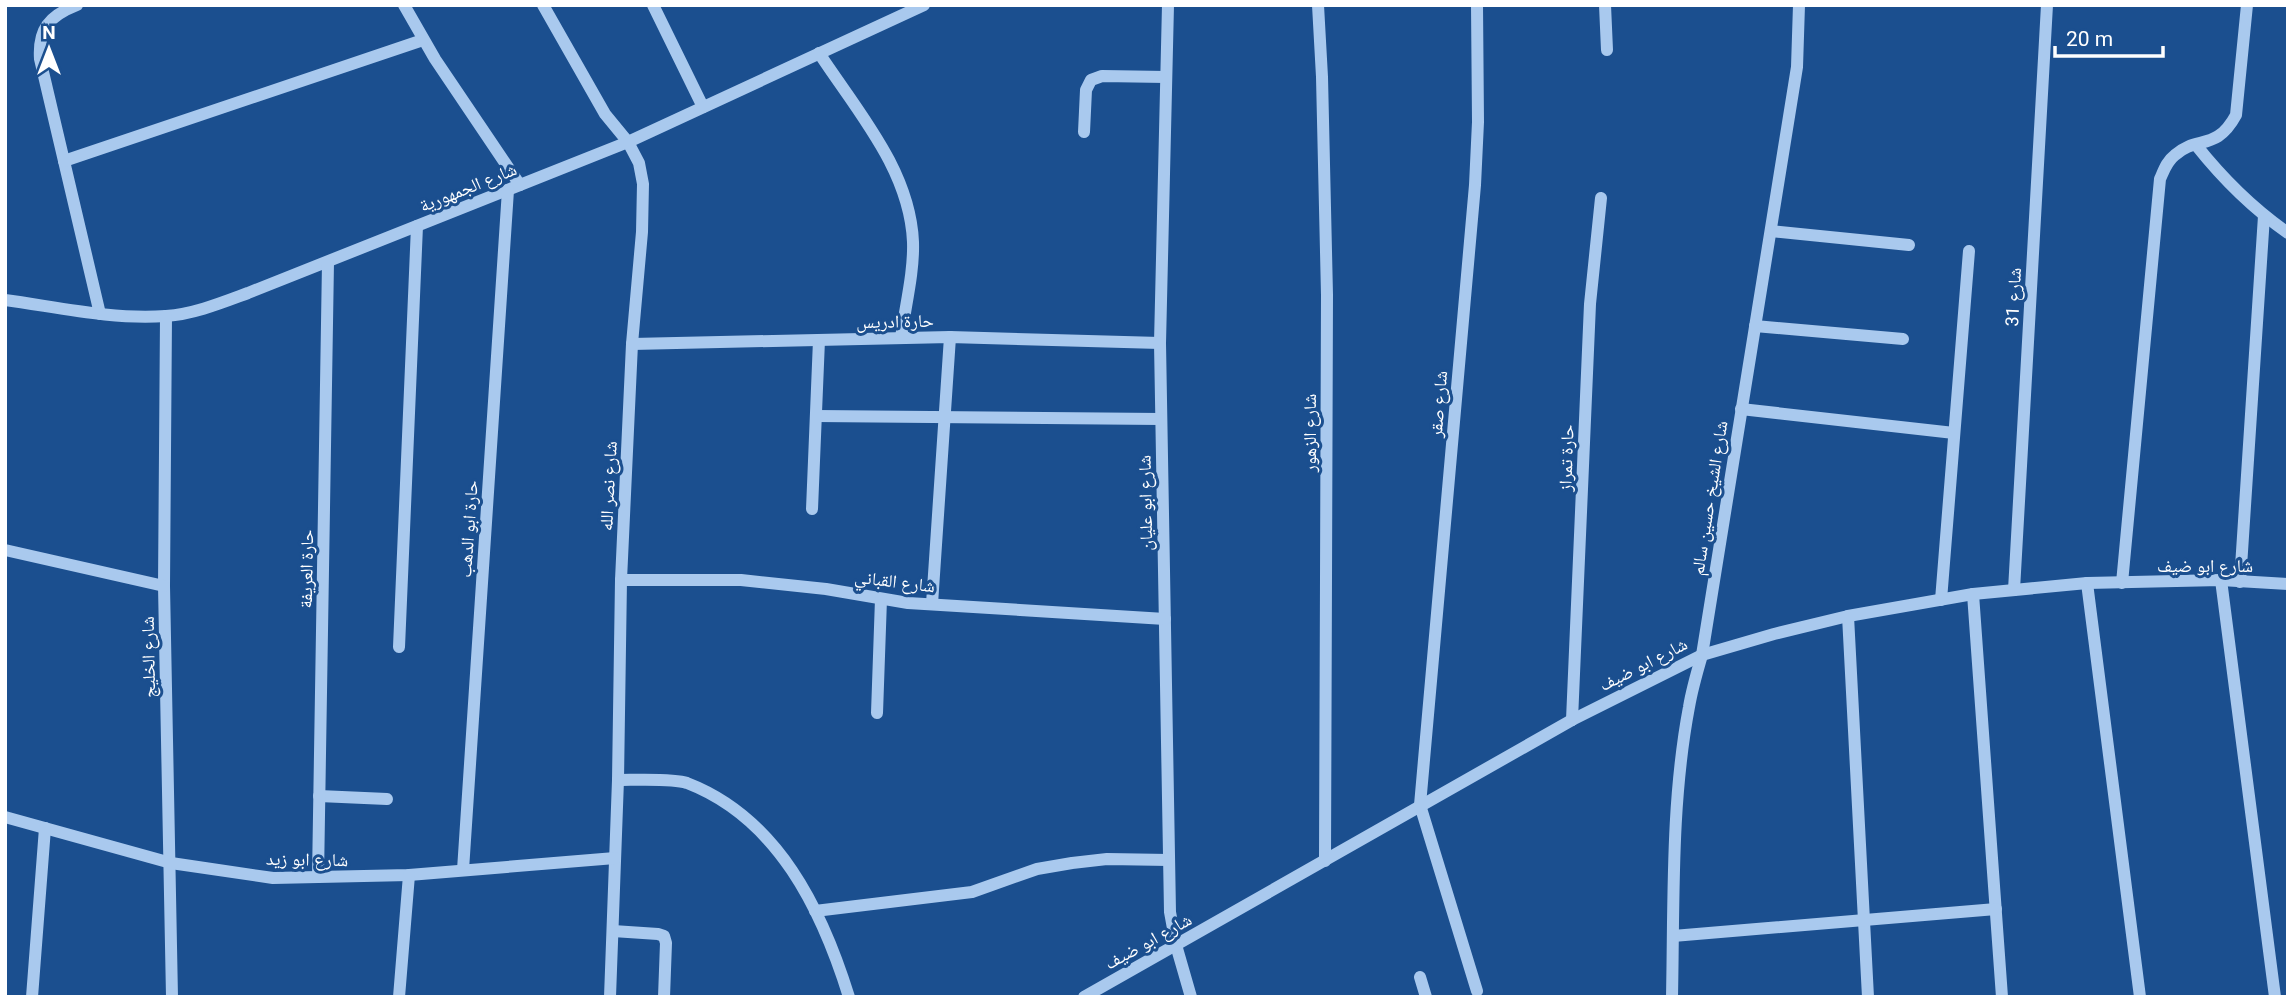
<svg xmlns="http://www.w3.org/2000/svg" width="2293" height="1002" viewBox="0 0 2293 1002" font-family="Roboto,'Noto Naskh Arabic',sans-serif">
<style>
.lines{fill:none;stroke-linecap:round;stroke-linejoin:round}
.minor{stroke:#a9c9ee;stroke-width:12}
.labels{text-anchor:middle;dominant-baseline:central;stroke-width:6;stroke-linejoin:round;paint-order:stroke}
.street-label{font-size:18px;fill:#fff;stroke:#1b4f8f}
</style>
<rect width="100%" height="100%" fill="#1b4f8f"/>
<g class="lines">
<g class="minor">
<path d="M77,5C49,16 38,29 40,59L100,314"/>
<polyline points="404,5 435,59 520,185"/>
<polyline points="543,5 605,114 628,142 639,163 643,184 642,232 632,344 621,580 618,780 610,997"/>
<polyline points="653,5 703,107"/>
<polyline points="1168,5 1160,343 1170,912 1176,945 1191,997"/>
<polyline points="1318,5 1322,77 1327,295 1325,861"/>
<polyline points="1477,5 1478,122 1475,185 1420,805 1477,991"/>
<polyline points="1605,5 1607,50"/>
<path d="M819,53C857,111 910,170 913,242C914,273 905,307 901,338"/>
<polyline points="1084,132 1086,90 1091,80 1102,76 1166,77"/>
<path d="M2196,145C2223,179 2252,208 2288,233"/>
<polyline points="64,161 423,40"/>
<polyline points="1771,231 1909,245"/>
<path d="M5,300C57,307 112,320 166,316C194,314 221,303 248,293L628,142L924,5"/>
<polyline points="166,316 164,586 172,997"/>
<polyline points="1755,326 1903,339"/>
<polyline points="632,344 950,337 1160,343"/>
<polyline points="1741,409 1954,433"/>
<polyline points="816,416 1161,419"/>
<polyline points="812,509 819,340"/>
<polyline points="5,550 164,586"/>
<polyline points="621,580 741,580 826,589 908,603 1165,619"/>
<polyline points="2221,580 2275,997"/>
<polyline points="2240,582 2264,216"/>
<polyline points="2087,583 2140,997"/>
<path d="M2122,583L2160,179C2164,170 2167,161 2175,155C2197,135 2216,152 2236,115L2247,5"/>
<polyline points="2014,590 2047,5"/>
<polyline points="1973,594 2002,997"/>
<polyline points="1941,600 1969,251"/>
<polyline points="932,604 950,337"/>
<polyline points="1848,616 1868,997"/>
<polyline points="399,647 417,226"/>
<polyline points="877,713 881,599"/>
<polyline points="1572,720 1590,304 1601,198"/>
<path d="M618,780C635,780 673,778 687,783C778,818 822,910 849,997"/>
<polyline points="319,796 387,799"/>
<polyline points="5,817 171,863 273,878 409,875 615,858"/>
<polyline points="463,870 508,190"/>
<polyline points="318,877 328,262"/>
<polyline points="815,911 972,892 1037,869 1072,863 1107,859 1169,860"/>
<polyline points="613,931 658,934 664,936 666,943 664,997"/>
<polyline points="1673,936 1996,909"/>
<polyline points="1420,977 1426,997"/>
<polyline points="32,997 45,828"/>
<polyline points="399,997 409,875"/>
<polyline points="1084,997 1572,720 1702,655 1774,634 1848,616 1973,594 2087,583 2221,580 2288,584"/>
<path d="M1672,997C1674,900 1671,802 1689,707C1692,689 1697,672 1702,655L1797,67L1799,5"/>
</g>
</g>
<g class="labels">
<g class="street-label">
<text transform="translate(468 187) rotate(-22)">شارع الجمهورية</text>
<text transform="translate(2013 297) rotate(-87)">شارع 31</text>
<text transform="translate(895 321) rotate(-1)">حارة ادريس</text>
<text transform="translate(1438 404) rotate(-85)">شارع صقر</text>
<text transform="translate(1309 433) rotate(-90)">شارع الزهور</text>
<text transform="translate(1566 458) rotate(-88)">حارة تمراز</text>
<text transform="translate(608 486) rotate(-87)">شارع نصر الله</text>
<text transform="translate(1709 498) rotate(-81)">شارع الشيخ حسين سالم</text>
<text transform="translate(1145 503) rotate(-91)">شارع ابو عليان</text>
<text transform="translate(468 529) rotate(-86)">حارة ابو الدهب</text>
<text x="2205" y="565">شارع ابو ضيف</text>
<text transform="translate(306 569) rotate(-89)">حارة العريفة</text>
<text transform="translate(895 581) rotate(7)">شارع القباني</text>
<text transform="translate(148 657) rotate(-91)">شارع الخليج</text>
<text transform="translate(1643 664) rotate(-27)">شارع ابو ضيف</text>
<text transform="translate(307 859) rotate(1)">شارع ابو زيد</text>
<text transform="translate(1148 941) rotate(-29)">شارع ابو ضيف</text>
</g>
</g>
<rect width="2293" height="1002" fill="none" stroke="#ffffff" stroke-width="14"/>
<g transform="translate(49 49)" stroke="#1b4f8f" stroke-width="5" paint-order="stroke">
<path d="M0-5L12 26L0 18L-12 26Z" fill="#ffffff"/>
<text y="-10" font-size="19" font-weight="bold" text-anchor="middle" fill="#ffffff">N</text>
</g>
<path d="M2055 46v10h108v-10" fill="none" stroke="#ffffff" stroke-width="3.5"/>
<text x="2066" y="46" font-size="21" fill="#ffffff" stroke="#1b4f8f" stroke-width="5" paint-order="stroke">20 m</text>
</svg>
